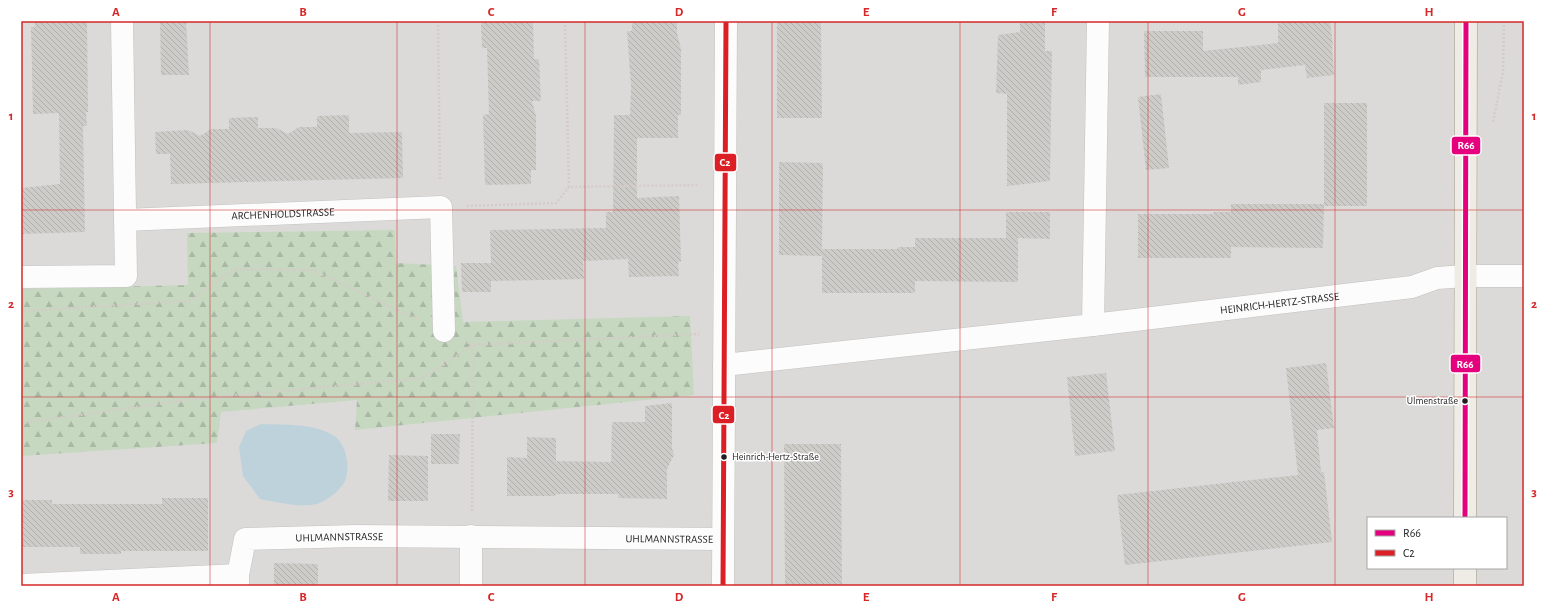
<svg xmlns="http://www.w3.org/2000/svg" width="1545" height="607" viewBox="0 0 1545 607" font-family="'Alegreya Sans',sans-serif">
<style>
.residential{fill:#dbdad9;fill-rule:evenodd}
.forest{fill:url(#forest-firs)}
.water{fill:#bed2db}
.building{fill:url(#building-back-hatch)}
.lines{fill:none;stroke-linecap:round;stroke-linejoin:round}
.minor-casing{stroke:#c2c1c0;stroke-width:23}
.major-casing{stroke:#a09a87;stroke-width:23}
.path{stroke:#d5cbc8;stroke-width:2.5;stroke-dasharray:2 2;stroke-linecap:butt}
.minor{stroke:#fcfcfc;stroke-width:22}
.major{stroke:#efece5;stroke-width:22}
.bus-1-casing{stroke:#fff;stroke-width:8}
.bus-2-casing{stroke:#fff;stroke-width:8}
.bus-1{stroke:#e5007d;stroke-width:5}
.bus-2{stroke:#dc1f25;stroke-width:5}
.grid{fill:none;stroke:#d62828;stroke-width:1;stroke-opacity:0.55}
.bus-dot{fill:#1e1e1e;stroke:#fff;stroke-width:1.5}
.labels{text-anchor:middle;dominant-baseline:central;stroke-width:3;stroke-linejoin:round;paint-order:stroke}
.bus-label{font-size:10px;fill:#1e1e1e;stroke:#fff;text-anchor:end}
.street-label{font-size:11px;fill:#1e1e1e;stroke:#fff}
.line-badge{stroke:#fff;stroke-width:1.5}
.badge-label{font-size:11px;text-anchor:middle;font-weight:bold;fill:#fff}
.neatline{fill:none;stroke:#d62828;stroke-width:1.5}
.grid-label{font-size:13px;text-anchor:middle;font-weight:bold;fill:#d62828}
</style>
<defs>
<pattern id="forest-firs" width="22" height="20" patternUnits="userSpaceOnUse"><rect width="22" height="20" fill="#c6d8c0"/><path d="M5 1l3.5 6h-7zM16 11l3.5 6h-7z" fill="#aab9a5"/></pattern>
<pattern id="building-back-hatch" width="6" height="6" patternUnits="userSpaceOnUse"><rect width="6" height="6" fill="#cdccc9"/><path d="M-1 5l2 2M0 0l6 6M5-1l2 2" fill="none" stroke="#b0afac"/></pattern>
</defs>
<rect width="100%" height="100%" fill="#ecebe8"/>
<path class="residential" d="M21,21H1524V586H21ZM1368,518H1506V568H1368Z"/>
<polygon class="forest" points="395,230 396,263 456,266 463,322 690,316 694,395 355,430 357,400 221,412 217,443 21,456 21,289 188,285 187,233"/>
<path class="water" d="M261,424C285,425 311,423 333,435C346,443 350,464 346,478C343,489 327,501 317,504C299,508 278,502 260,499L243,476L239,447L246,431Z"/>
<g class="building">
<polygon points="35,21 87,21 88,112 86,112 87,126 83,126 85,232 21,234 21,188 60,184 59,113 33,114 31,27 35,27"/>
<polygon points="160,21 186,21 189,75 161,75"/>
<polygon points="481,21 533,21 534,59 539,59 541,101 532,101 536,116 536,170 531,170 531,184 485,185 483,115 489,114 487,48 482,48"/>
<polygon points="632,21 677,21 677,33 681,49 681,115 678,115 678,138 637,138 637,198 679,196 681,262 678,262 679,276 629,277 628,259 583,261 584,279 491,281 491,292 462,292 461,263 491,263 490,230 606,228 606,212 613,212 614,115 630,115 631,86 627,31 632,31"/>
<polygon points="777,21 821,21 822,118 777,118"/>
<polygon points="1020,21 1045,21 1045,51 1052,51 1050,181 1007,186 1007,94 996,93 998,35 1020,32"/>
<polygon points="1278,21 1330,21 1333,45 1332,45 1334,75 1307,78 1305,65 1261,70 1261,82 1238,85 1238,77 1145,77 1144,31 1203,31 1203,51 1278,43"/>
<polygon points="1161,94 1169,168 1146,170 1138,97"/>
<polygon points="1324,103 1367,103 1367,206 1324,206 1323,248 1231,247 1231,258 1138,258 1138,214 1213,214 1213,212 1231,212 1231,204 1324,204"/>
<polygon points="349,115 349,133 402,132 403,178 171,184 170,154 156,154 155,132 188,130 200,136 211,129 229,129 229,118 258,117 258,128 276,128 288,134 299,127 317,127 317,116"/>
<polygon points="779,162 823,163 822,249 897,249 898,247 915,247 915,238 1006,238 1006,212 1050,212 1050,239 1018,238 1018,282 915,281 915,293 822,293 822,256 779,255"/>
<polygon points="1326,363 1334,428 1317,430 1321,472 1324,472 1332,542 1125,565 1117,495 1298,475 1286,368"/>
<polygon points="1106,373 1115,451 1075,456 1067,377"/>
<polygon points="672,403 672,448 674,455 667,469 667,499 618,498 618,494 556,494 555,496 507,496 507,457 527,458 527,437 556,438 556,461 611,462 612,422 645,422 645,406"/>
<polygon points="431,434 460,434 459,464 431,464"/>
<polygon points="784,444 841,444 842,586 785,586"/>
<polygon points="389,455 428,456 428,501 388,501"/>
<polygon points="162,498 208,498 208,551 121,551 121,554 80,554 80,547 21,547 21,500 52,500 52,504 162,504"/>
<polygon points="274,563 318,564 318,586 274,586"/>
</g>
<g class="lines">
<g class="minor-casing">
<g id="minor">
<path id="s1" d="M125,220L441,207L444,331"/>
<polyline points="21,277 126,276 122,21"/>
<polyline points="1093,325 1098,21"/>
<path id="s2" d="M724,365L1093,325L1412,287L1437,278L1465,276H1524"/>
<polyline points="21,585 238,575"/>
<path id="s3" d="M238,586V575L245,539L355,536L723,539"/>
<polyline points="471,586 471,536"/>
<polyline points="723,586 726,21"/>
</g>
</g>
<g class="major-casing">
<g id="major">
<polyline points="1465,518 1466,21"/>
<polyline points="1465,568 1465,586"/>
</g>
</g>
<g class="path">
<polyline points="438,21 440,180"/>
<polyline points="565,21 569,187"/>
<polyline points="1493,122 1503,72 1504,21"/>
<polyline points="467,206 556,203 569,187 699,185"/>
<polyline points="21,311 189,301 235,269 312,270 417,319"/>
<polyline points="467,342 473,345 699,334"/>
<polyline points="21,423 186,400 423,378 473,345"/>
<polyline points="472,511 473,346"/>
</g>
<use href="#minor" class="minor"/>
<use href="#major" class="major"/>
<g class="bus-1-casing">
<polyline id="bus-1" points="1465,518 1466,21"/>
</g>
<g class="bus-2-casing">
<polyline id="bus-2" points="723,586 726,21"/>
</g>
<use href="#bus-1" class="bus-1"/>
<use href="#bus-2" class="bus-2"/>
</g>
<path class="grid" d="M210,21V586M397,21V586M585,21V586M772,21V586M960,21V586M1148,21V586M1335,21V586M21,210H1524M21,397H1524"/>
<g class="bus-dot">
<circle cx="1465" cy="401" r="3.5"/>
<circle cx="724" cy="457" r="3.5"/>
</g>
<g class="labels">
<g class="bus-label">
<text x="1458" y="401">Ulmenstraße</text>
<text x="732" y="457" text-anchor="start">Heinrich-Hertz-Straße</text>
</g>
<g class="street-label">
<text stroke="none"><textPath href="#s1" startOffset="158">ARCHENHOLDSTRASSE</textPath></text>
<text stroke="none"><textPath href="#s2" startOffset="559">HEINRICH-HERTZ-STRASSE</textPath></text>
<text stroke="none"><textPath href="#s3" startOffset="142">UHLMANNSTRASSE</textPath></text>
<text stroke="none"><textPath href="#s3" startOffset="472">UHLMANNSTRASSE</textPath></text>
</g>
</g>
<g class="line-badge">
<rect x="1451" y="136" width="30" height="19" rx="4" fill="#e5007d"/>
<rect x="714" y="153" width="23" height="19" rx="4" fill="#dc1f25"/>
<rect x="1450" y="354" width="31" height="19" rx="4" fill="#e5007d"/>
<rect x="712" y="405" width="23" height="19" rx="4" fill="#dc1f25"/>
</g>
<g class="badge-label">
<text x="1466" y="149">R66</text>
<text x="725" y="166">C2</text>
<text x="1465" y="368">R66</text>
<text x="724" y="419">C2</text>
</g>
<rect width="1545" height="607" fill="none" stroke="#ffffff" stroke-width="44"/>
<rect x="1367" y="517" width="140" height="52" fill="#ffffff" stroke="#a5a5a5"/>
<rect x="1375" y="530" width="20" height="6" fill="#e5007d" stroke="#a5a5a5"/>
<text x="1403" y="537" font-size="12" fill="#1e1e1e">R66</text>
<rect x="1375" y="550" width="20" height="6" fill="#dc1f25" stroke="#a5a5a5"/>
<text x="1403" y="557" font-size="12" fill="#1e1e1e">C2</text>
<rect x="22" y="22" width="1501" height="563" class="neatline"/>
<g class="grid-label">
<text x="116" y="16">A</text>
<text x="303" y="16">B</text>
<text x="491" y="16">C</text>
<text x="679" y="16">D</text>
<text x="866" y="16">E</text>
<text x="1054" y="16">F</text>
<text x="1242" y="16">G</text>
<text x="1429" y="16">H</text>
<text x="11" y="120">1</text>
<text x="1534" y="120">1</text>
<text x="11" y="308">2</text>
<text x="1534" y="308">2</text>
<text x="11" y="496">3</text>
<text x="1534" y="496">3</text>
<text x="116" y="601">A</text>
<text x="303" y="601">B</text>
<text x="491" y="601">C</text>
<text x="679" y="601">D</text>
<text x="866" y="601">E</text>
<text x="1054" y="601">F</text>
<text x="1242" y="601">G</text>
<text x="1429" y="601">H</text>
</g>
</svg>
